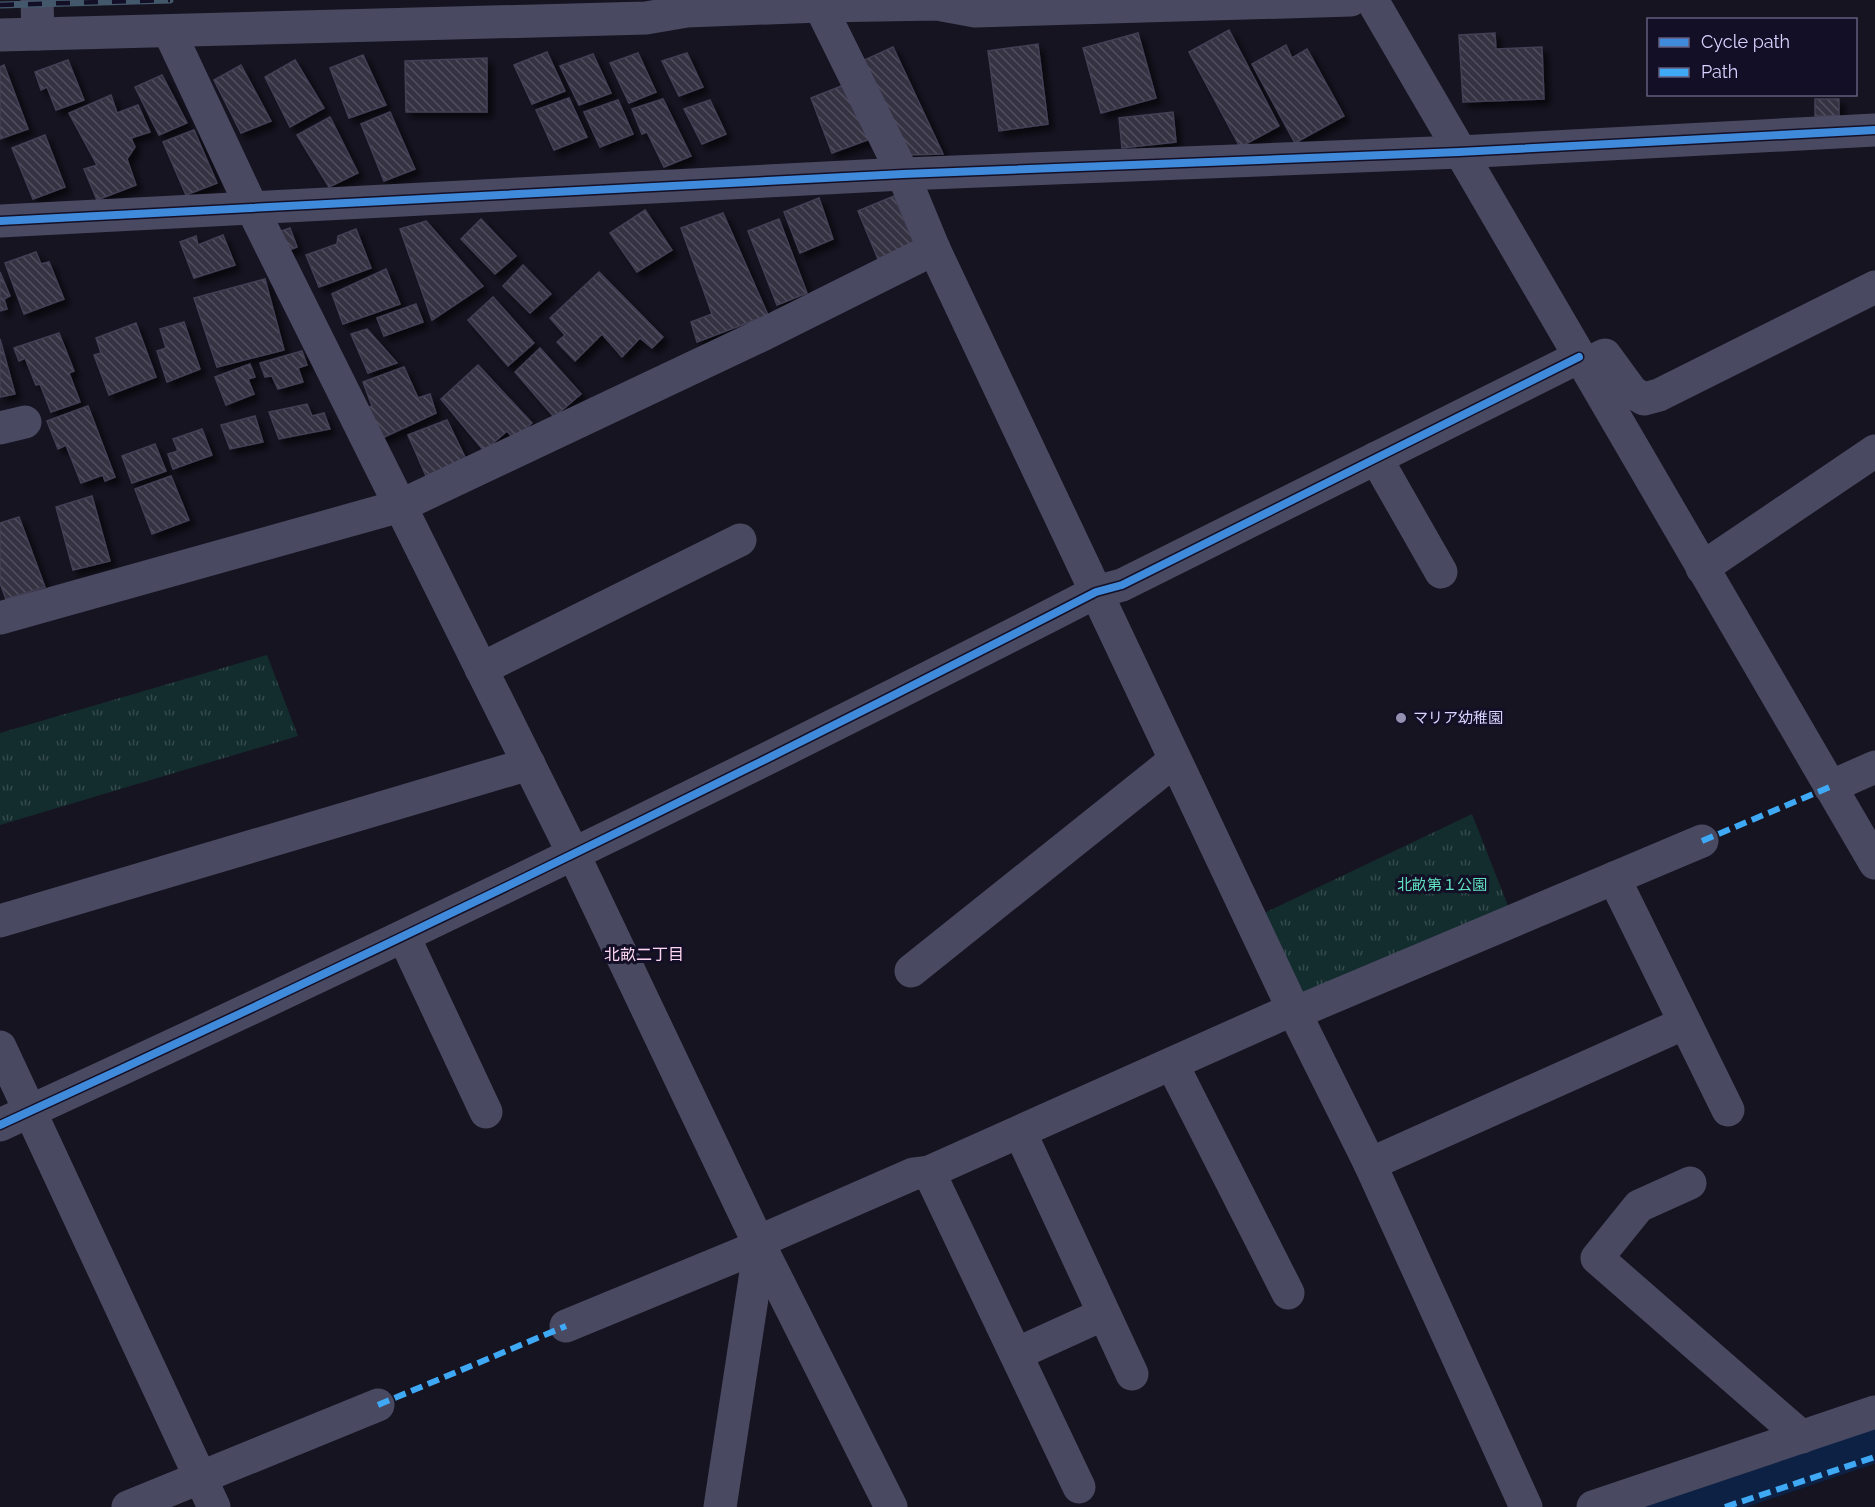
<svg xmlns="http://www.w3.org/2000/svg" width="1875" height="1507" viewBox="0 0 1875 1507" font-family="Raleway,'Noto Sans JP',sans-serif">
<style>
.grass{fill:url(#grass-tufts)}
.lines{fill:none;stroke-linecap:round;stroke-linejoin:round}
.river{stroke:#0d2144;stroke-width:58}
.building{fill:url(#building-back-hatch);stroke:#433f54;stroke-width:1.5;filter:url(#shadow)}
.minor{stroke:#4a4962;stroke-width:33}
.rail-casing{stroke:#43596b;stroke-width:7}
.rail{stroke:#130f26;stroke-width:4.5;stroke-dasharray:14;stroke-linecap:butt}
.quiet{stroke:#3fa9f5;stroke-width:6;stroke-dasharray:12 6;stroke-linecap:butt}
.cycleway-casing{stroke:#130f26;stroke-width:11}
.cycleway{stroke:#408adc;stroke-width:8}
.poi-dot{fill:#9591b1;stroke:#130f26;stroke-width:2}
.labels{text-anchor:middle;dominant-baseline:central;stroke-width:6;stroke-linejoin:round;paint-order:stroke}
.poi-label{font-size:15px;fill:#d9d4ff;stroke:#130f26;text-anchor:start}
.park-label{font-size:15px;fill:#5fe0c0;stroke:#130f26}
.neighbourhood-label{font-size:16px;fill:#ffd6f0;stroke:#130f26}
</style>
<defs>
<pattern id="grass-tufts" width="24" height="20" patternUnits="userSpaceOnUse" patternTransform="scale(1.5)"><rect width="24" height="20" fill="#132c2d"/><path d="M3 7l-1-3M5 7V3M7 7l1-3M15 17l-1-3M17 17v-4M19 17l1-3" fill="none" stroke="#354a4c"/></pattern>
<pattern id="building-back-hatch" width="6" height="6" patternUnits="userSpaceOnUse" patternTransform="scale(1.5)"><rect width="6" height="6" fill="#343243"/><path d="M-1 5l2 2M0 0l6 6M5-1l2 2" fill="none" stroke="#514f5f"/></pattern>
<filter id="shadow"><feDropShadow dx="5.5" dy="5.5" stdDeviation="3" flood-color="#0009"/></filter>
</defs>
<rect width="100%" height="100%" fill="#161421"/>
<g class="grass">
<polygon points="267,655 298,736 0,825 0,733"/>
<polygon points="1472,814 1510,911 1309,997 1293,990 1258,916"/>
</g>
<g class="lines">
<polyline class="river" points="1656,1507 1875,1433"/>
</g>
<g class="building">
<polygon points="1229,30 1279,126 1240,147 1189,52"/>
<polygon points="1138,33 1156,98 1101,113 1083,48"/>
<polygon points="1495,33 1496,49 1542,47 1544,99 1463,102 1459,35"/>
<polygon points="1038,44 1048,124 999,131 988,51"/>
<polygon points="1286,45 1292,58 1307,49 1344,116 1295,143 1252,64"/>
<polygon points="893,47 943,154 903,155 860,62"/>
<polygon points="547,52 565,91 532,104 514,65"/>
<polygon points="638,53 656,92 629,103 610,63"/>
<polygon points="687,53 703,87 679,96 662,61"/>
<polygon points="593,54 611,93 579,105 560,66"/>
<polygon points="363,55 386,105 349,118 330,68"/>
<polygon points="487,58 487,112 406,112 405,61"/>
<polygon points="68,60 84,100 56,110 47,87 41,90 35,72"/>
<polygon points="295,60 324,108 290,127 265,77"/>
<polygon points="4,65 28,129 0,139 0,67"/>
<polygon points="241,65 271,121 241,133 214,80"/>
<polygon points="162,75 187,123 159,135 135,87"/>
<polygon points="849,83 870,139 832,153 811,98"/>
<polygon points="111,95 117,113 138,105 150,132 131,138 135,147 127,159 136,185 97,200 84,169 97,165 69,113"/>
<polygon points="569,98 587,137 554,150 536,110"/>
<polygon points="663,99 691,156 664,167 647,132 642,134 632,109"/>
<rect x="1815" y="99" width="24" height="17"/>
<polygon points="618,100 633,134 600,147 584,112"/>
<polygon points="710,100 726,134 702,144 684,109"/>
<polygon points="390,112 415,169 384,181 361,124"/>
<polygon points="1173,112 1176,142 1122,148 1119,118"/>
<polygon points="330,117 358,173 329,187 297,135"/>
<polygon points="194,130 217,183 186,195 163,142"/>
<polygon points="45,135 65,187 33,199 12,148"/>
<polygon points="894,196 914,243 878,259 858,211"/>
<polygon points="819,198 833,239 800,253 784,212"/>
<polygon points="645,210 672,250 637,272 610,233"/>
<polygon points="723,213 768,315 697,342 691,322 712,314 681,228"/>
<polygon points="481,219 516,256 495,274 461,239"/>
<polygon points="779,219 807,293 777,305 748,231"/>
<polygon points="426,221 483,286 432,320 400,229"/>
<polygon points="290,228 297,247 284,252 276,233"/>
<polygon points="356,229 371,268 319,287 306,255 337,244 338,236"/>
<polygon points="223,235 235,265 194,278 180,242 196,236 198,245"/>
<polygon points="36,252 41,264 49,262 64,299 24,314 5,263"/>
<polygon points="523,265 551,294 530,313 503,286"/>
<polygon points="386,269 400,304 343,324 332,294"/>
<polygon points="0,272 10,296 4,299 7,309 0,311"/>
<polygon points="599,272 663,337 652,348 640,338 622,357 602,334 575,361 557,342 565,335 550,318"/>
<polygon points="265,279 284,350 217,367 194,298"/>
<polygon points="493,297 534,343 508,366 468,320"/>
<polygon points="416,304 423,322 384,336 377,318"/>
<polygon points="184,322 200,369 167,382 157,351 166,348 160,329"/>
<polygon points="136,323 156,377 109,395 94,355 101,353 96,338"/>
<polygon points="367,329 397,363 368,373 351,334"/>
<polygon points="59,333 74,371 69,373 80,402 51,412 40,384 36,385 25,358 19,361 14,348"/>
<polygon points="0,339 15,394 0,397"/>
<polygon points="540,348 581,394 554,417 515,372"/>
<polygon points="302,351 307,365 298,368 303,382 278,389 272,376 265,377 260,363"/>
<polygon points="250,364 255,377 248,379 254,394 226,405 215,377"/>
<polygon points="478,365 532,423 514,439 507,431 484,451 441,399"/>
<polygon points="404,367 418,398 430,394 436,413 378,440 364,409 372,406 363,382"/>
<polygon points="307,404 312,416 324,413 330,429 279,439 269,412"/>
<polygon points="88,406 115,477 105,481 103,475 81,483 66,445 58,449 47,421"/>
<polygon points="255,416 263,442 230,449 221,425"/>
<polygon points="447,420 466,459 426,476 408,435"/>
<polygon points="202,429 212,455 173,469 168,454 178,451 173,439"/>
<polygon points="155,444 166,471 132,483 122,456"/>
<polygon points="171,476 189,520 152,534 135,489"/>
<polygon points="92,496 110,561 73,570 56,507"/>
<polygon points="19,517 45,587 6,599 0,583 0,523"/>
</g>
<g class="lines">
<g class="minor">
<polyline points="37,0 38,34"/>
<polyline points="1372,0 1875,863"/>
<polyline points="820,6 903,174 934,249 1294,1011 1370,1164 1526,1507"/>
<polyline points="169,31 252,208 573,853 760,1246 891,1507"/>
<polyline points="0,35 646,18 687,11 820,6 937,4 975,11 1351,0"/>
<polyline points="0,221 903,174 1459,152 1875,130"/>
<polyline points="1584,365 1605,355 1632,392 1644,399 1659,395 1875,287"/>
<polyline points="0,428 25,422"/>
<polyline points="1376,458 1441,572"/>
<polyline points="1702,568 1875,451"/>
<polyline points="0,618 400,506 764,334 934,249"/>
<polyline points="481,669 740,540"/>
<polyline points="1830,787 1875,767"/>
<polyline points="1614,878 1728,1110"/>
<polyline points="0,921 529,764"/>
<polyline points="404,937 486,1112"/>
<polyline points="911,971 1175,760"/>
<polyline points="0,1047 214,1507"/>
<polyline points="1172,1064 1288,1293"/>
<path d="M0,1125C369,956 735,778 1096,592L1122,585L1579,357"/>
<polyline points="1020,1132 1132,1374"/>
<polyline points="1370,1164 1685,1023"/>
<polyline points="929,1172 1079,1487"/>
<polyline points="1690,1183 1639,1206 1597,1258 1802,1437"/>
<polyline points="566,1326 760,1246 769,1237 913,1174 929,1172 1278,1016 1309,1007 1702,841"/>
<polyline points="1016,1354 1104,1314"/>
<polyline points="128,1507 378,1405"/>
<polyline points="720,1507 760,1246"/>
<polyline points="1593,1507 1875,1412"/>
</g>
<g class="rail-casing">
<polyline id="rail" points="0,5 170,0"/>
</g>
<use href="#rail" class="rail"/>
<g class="quiet">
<polyline points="1702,841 1830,787"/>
<polyline points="378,1405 566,1326"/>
<polyline points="1725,1507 1875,1457"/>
</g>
<g class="cycleway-casing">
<g id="cycleway">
<polyline points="0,221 903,174 1459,152 1875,130"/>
<path d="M0,1125C369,956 735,778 1096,592L1122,585L1579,357"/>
</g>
</g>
<use href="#cycleway" class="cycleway"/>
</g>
<circle class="poi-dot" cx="1401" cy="718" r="6"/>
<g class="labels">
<g class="poi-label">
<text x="1413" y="718">マリア幼稚園</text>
</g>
<g class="park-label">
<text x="1442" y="885">北畝第１公園</text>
</g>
<g class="neighbourhood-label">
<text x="644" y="954">北畝二丁目</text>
</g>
</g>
<rect x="1647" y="18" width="210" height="78" fill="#130f26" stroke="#625e7d" stroke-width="1.5"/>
<rect x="1659" y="38" width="30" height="9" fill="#408adc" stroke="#625e7d" stroke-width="1.5"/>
<text x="1701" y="48" font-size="18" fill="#d9d4ff">Cycle path</text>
<rect x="1659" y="68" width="30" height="9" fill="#3fa9f5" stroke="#625e7d" stroke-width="1.5"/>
<text x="1701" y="78" font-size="18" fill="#d9d4ff">Path</text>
</svg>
